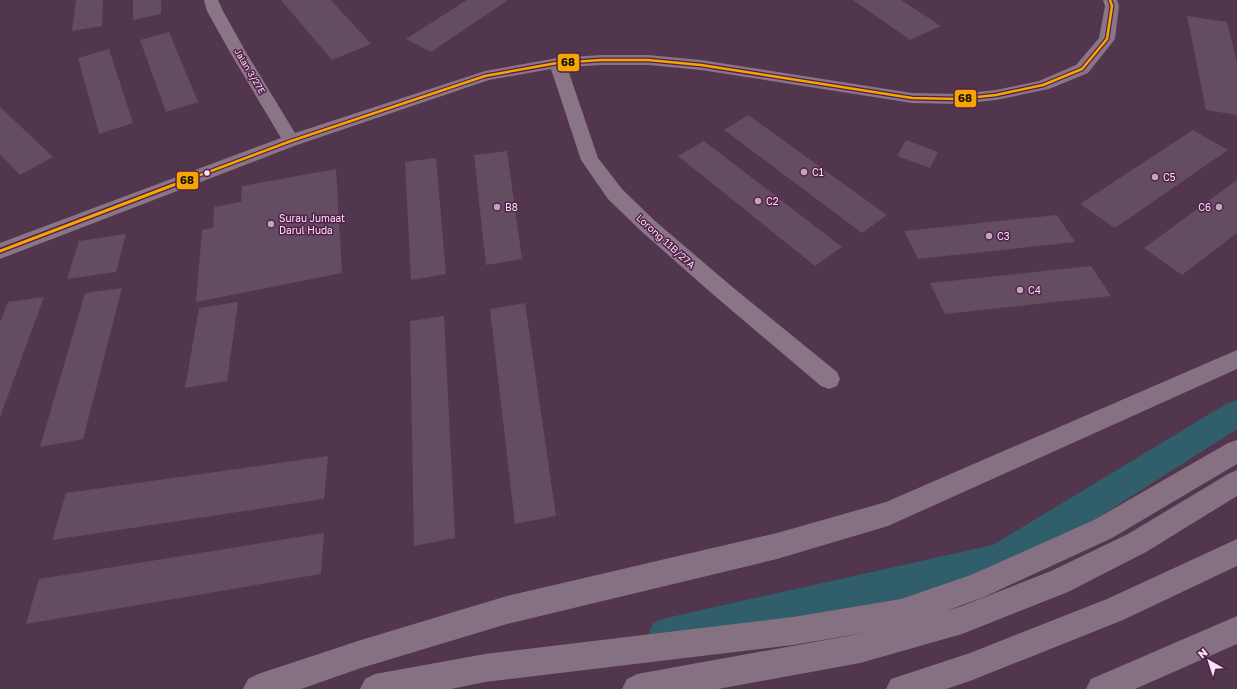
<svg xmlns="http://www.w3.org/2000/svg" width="1237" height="689" viewBox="0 0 1237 689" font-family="'Golos Text',sans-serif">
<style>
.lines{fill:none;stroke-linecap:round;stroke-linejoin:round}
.canal{fill:#305f6b;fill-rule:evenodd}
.building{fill:#644d60}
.street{fill:#8a7586;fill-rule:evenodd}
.highway{fill:#867183;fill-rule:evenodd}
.bus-1-far1-casing{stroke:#51214a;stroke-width:5}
.bus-1-casing{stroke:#51214a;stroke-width:6}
.bus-1-far1{stroke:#f7a600;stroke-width:2.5}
.bus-1{stroke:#f7a600;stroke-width:3}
.poi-dot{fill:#c2a4bc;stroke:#51214a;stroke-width:1.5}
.bus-dot{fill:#fedff7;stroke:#51214a;stroke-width:1.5}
.labels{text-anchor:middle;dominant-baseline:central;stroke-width:3;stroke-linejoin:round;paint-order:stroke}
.far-street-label{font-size:9px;fill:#fedff7;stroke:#51214a}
.poi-label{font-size:10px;fill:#fedff7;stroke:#51214a;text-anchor:start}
.street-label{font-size:10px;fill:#fedff7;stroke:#51214a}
.line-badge{stroke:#51214a;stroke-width:1.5}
.pale-badge-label{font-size:11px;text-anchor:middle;font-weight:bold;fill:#111}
</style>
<rect width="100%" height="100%" fill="#52364d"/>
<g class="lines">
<polygon class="canal" points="1237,400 1237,429 1011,573 999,578 666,654 653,649 648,636 653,623 666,618 993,545 1226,404"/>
</g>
<g class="building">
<polygon points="76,0 103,0 102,26 72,31"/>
<polygon points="133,0 161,0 161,14 133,20"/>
<polygon points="281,0 331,0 371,44 332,60"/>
<polygon points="467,0 508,0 431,52 406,39"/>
<polygon points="853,0 901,0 941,26 910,40"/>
<polygon points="1187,16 1227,22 1237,62 1237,115 1206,110"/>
<polygon points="169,32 198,102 166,112 140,40"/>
<polygon points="109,49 133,123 99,134 78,58"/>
<polygon points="0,107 53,157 20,175 0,154"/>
<polygon points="748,115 887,215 862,233 724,130"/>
<polygon points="1193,130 1228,150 1115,228 1080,204"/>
<polygon points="906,140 938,152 930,168 897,156"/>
<polygon points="704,141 842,247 815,266 678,156"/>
<polygon points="507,151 522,259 486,265 474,155"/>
<polygon points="436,158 446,274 411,280 405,162"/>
<polygon points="336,169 342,273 196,302 202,230 213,228 214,207 241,202 242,186"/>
<polygon points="1237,180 1237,233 1182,275 1144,248"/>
<polygon points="1057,215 1075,242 918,259 904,231"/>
<polygon points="126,234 116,272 67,279 79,241"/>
<polygon points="1091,266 1111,296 945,314 930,283"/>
<polygon points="122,288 83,439 40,447 85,293"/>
<polygon points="44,297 0,417 0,322 8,302"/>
<polygon points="238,302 227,381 185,388 199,308"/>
<polygon points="525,303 556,516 515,524 490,309"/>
<polygon points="444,316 455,538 414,546 410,321"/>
<polygon points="328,456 324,499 52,540 66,493"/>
<polygon points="324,533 321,574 26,624 39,579"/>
</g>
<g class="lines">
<polygon class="street" points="204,0 218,0 223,11 247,54 295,133 485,71 557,58 601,55 648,55 701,60 912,93 958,94 996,90 1039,81 1076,65 1099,38 1105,6 1103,0 1117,0 1119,6 1115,39 1088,73 1049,89 996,100 958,104 912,103 701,70 648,65 601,65 567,67 598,158 622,189 655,221 730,285 837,372 840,379 837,386 829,389 821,386 716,297 641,231 608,199 581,160 551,69 489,80 297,145 0,259 0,243 281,138 231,54 207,11"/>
<g class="highway">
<polygon points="1237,350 1237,369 888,526 777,559 507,624 361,668 301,689 243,689 248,679 258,674 361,640 507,596 777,533 886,502"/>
<polygon points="1237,440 1237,464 1112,538 984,597 946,611 962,606 1051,571 1128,534 1228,474 1237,470 1237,496 1146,552 1068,592 962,634 860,663 718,689 622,689 627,679 637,674 870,632 793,645 485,682 451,689 360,689 365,679 375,674 485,654 793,617 901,599 971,575 1094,520 1228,443"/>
<polygon points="1237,539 1237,566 1123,620 970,681 946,689 886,689 891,679 970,653 1107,599"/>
<polygon points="1237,616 1237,644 1135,689 1086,689 1091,679"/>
</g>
<g class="bus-1-far1-casing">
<polyline id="bus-1-far1" points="187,180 291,141 485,76 557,63 601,60 648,60 701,65 912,98 958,99 996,95 1043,85 1082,69 1107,39 1112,6 1110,0"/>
</g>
<g class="bus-1-casing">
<polyline id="bus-1" points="0,251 189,179"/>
</g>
<use href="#bus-1-far1" class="bus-1-far1"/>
<use href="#bus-1" class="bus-1"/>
</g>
<g class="poi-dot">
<circle cx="804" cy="172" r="4"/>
<circle cx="1155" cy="177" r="4"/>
<circle cx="758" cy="201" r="4"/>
<circle cx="497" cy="207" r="4"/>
<circle cx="1219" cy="207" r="4"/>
<circle cx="271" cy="224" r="4"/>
<circle cx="989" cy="236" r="4"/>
<circle cx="1020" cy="290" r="4"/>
</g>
<circle class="bus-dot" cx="207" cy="173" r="3.5"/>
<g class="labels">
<g class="far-street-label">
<text transform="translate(250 71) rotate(59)">Jalan 3/27E</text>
</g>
<g class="poi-label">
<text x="812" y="172">C1</text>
<text x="1163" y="177">C5</text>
<text x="766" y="201">C2</text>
<text x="505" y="207">B8</text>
<text x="1211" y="207" text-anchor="end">C6</text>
<text x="279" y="218">Surau Jumaat<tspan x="279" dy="12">Darul Huda</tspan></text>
<text x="997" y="236">C3</text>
<text x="1028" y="290">C4</text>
</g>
<g class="street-label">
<text transform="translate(666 241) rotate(42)">Lorong 11B/27A</text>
</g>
</g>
<g class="line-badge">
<rect x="557" y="53" width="23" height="19" rx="4" fill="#f7a600"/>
<rect x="954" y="89" width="23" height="19" rx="4" fill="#f7a600"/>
<rect x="176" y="171" width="23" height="19" rx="4" fill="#f7a600"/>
</g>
<g class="pale-badge-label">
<text x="568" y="66">68</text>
<text x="965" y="102">68</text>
<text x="187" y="184">68</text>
</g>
<g transform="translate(1209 661) rotate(321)" stroke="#51214a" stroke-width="3" paint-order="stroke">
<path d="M0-3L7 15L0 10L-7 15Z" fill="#fedff7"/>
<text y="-6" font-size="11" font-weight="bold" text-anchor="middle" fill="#fedff7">N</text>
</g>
</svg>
